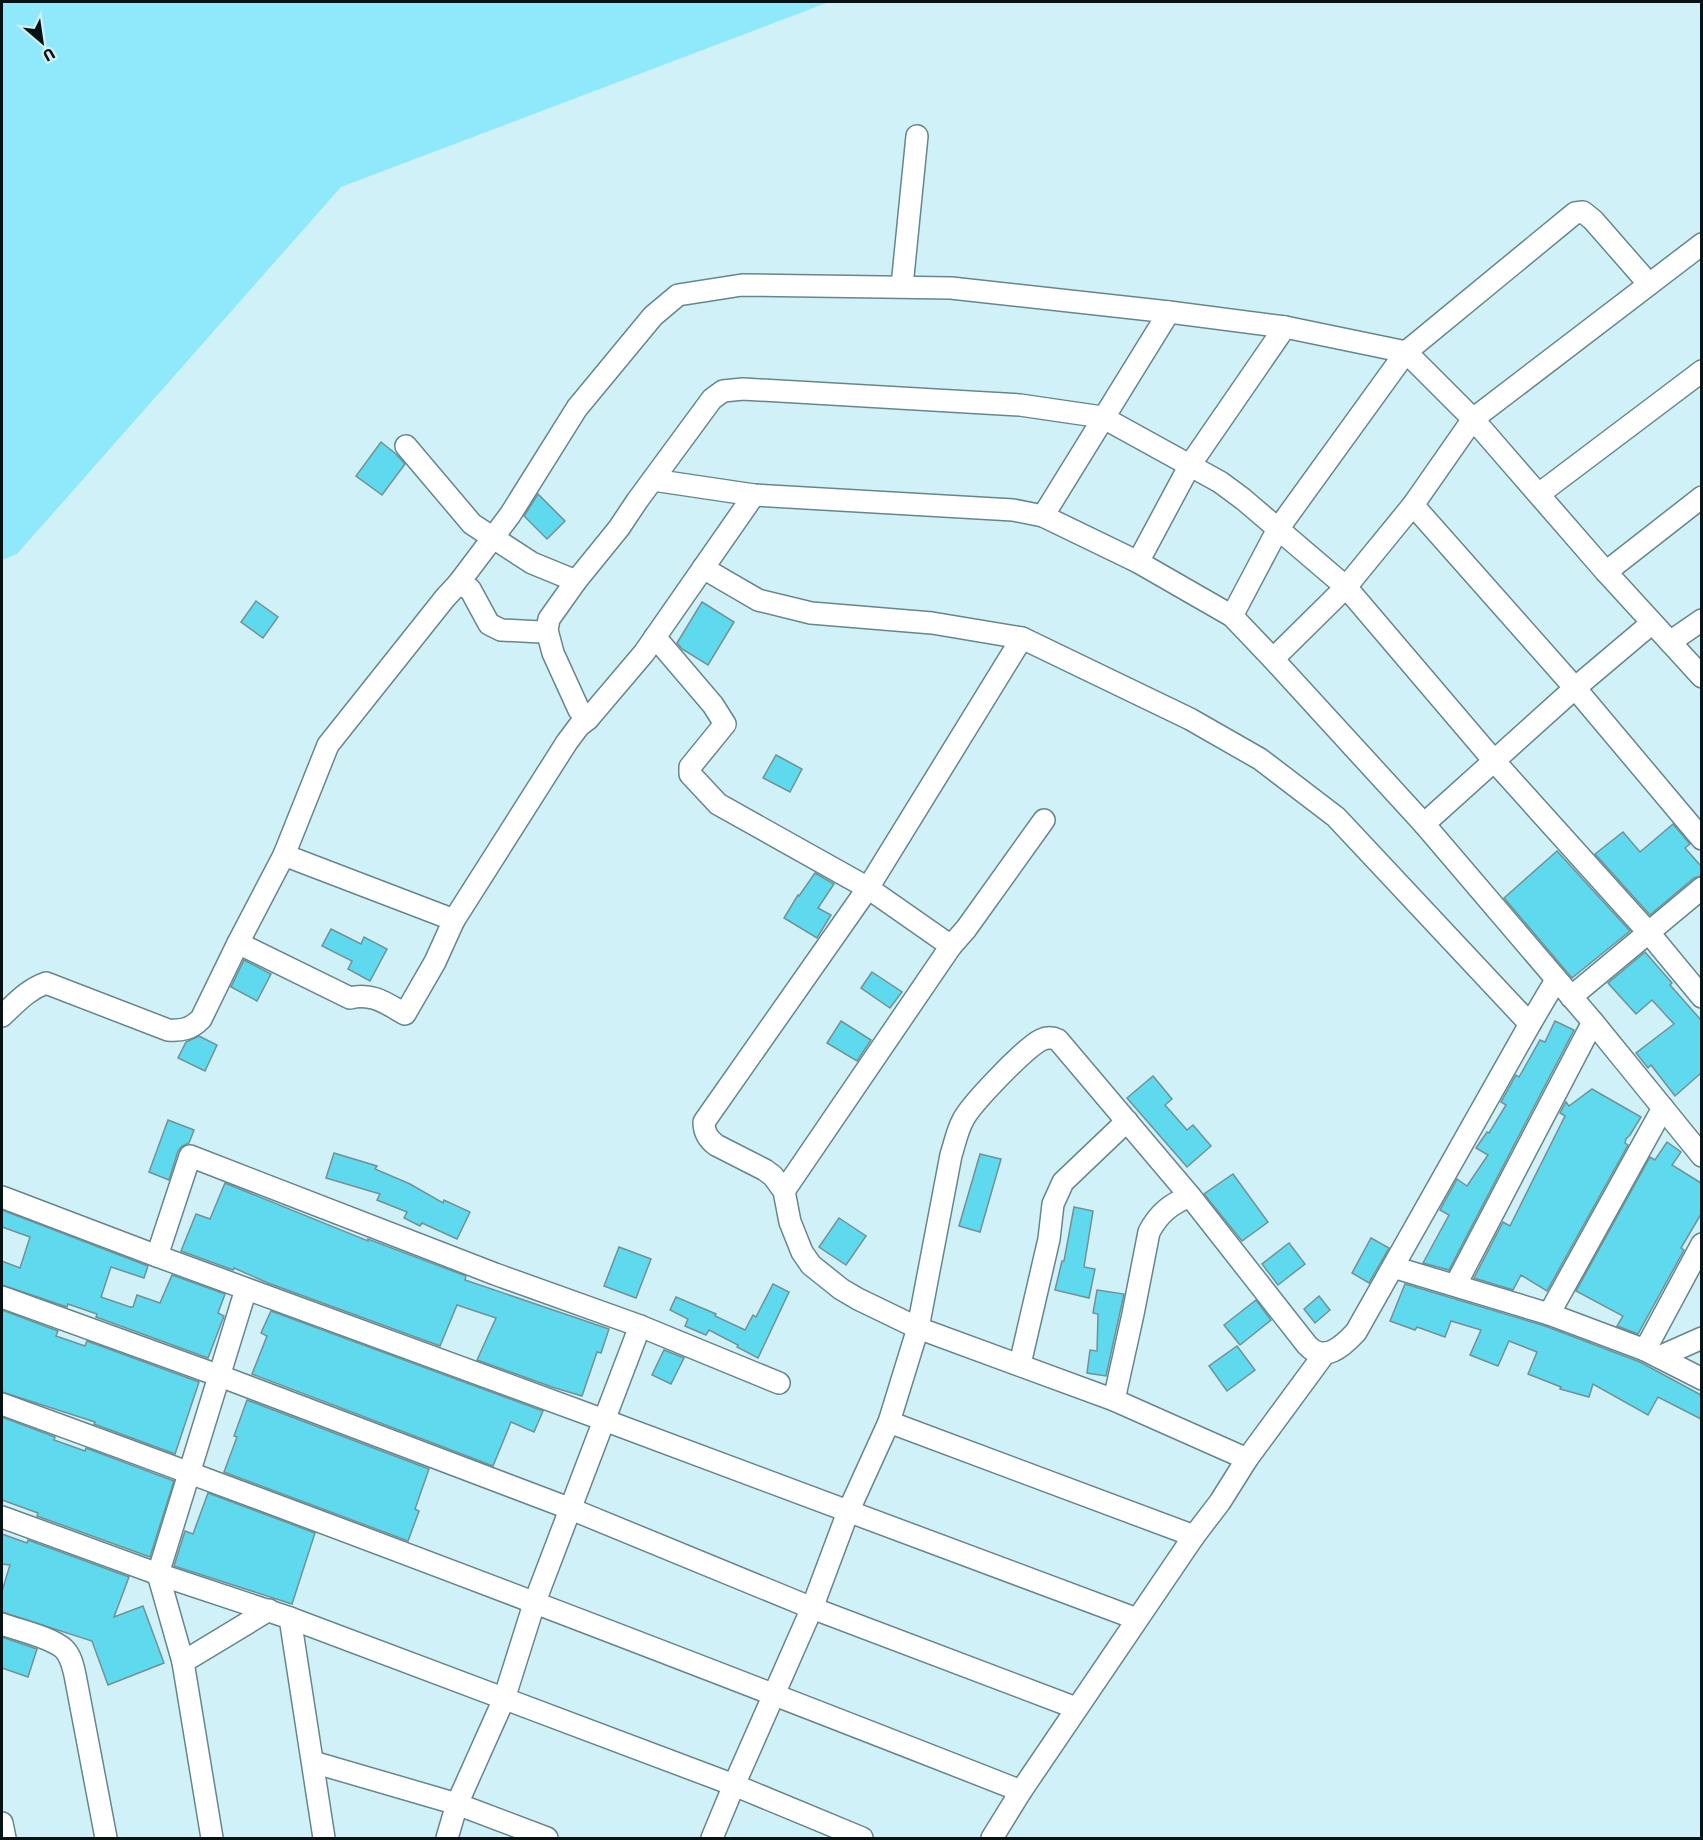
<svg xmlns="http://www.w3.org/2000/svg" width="1703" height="1840" viewBox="0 0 1703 1840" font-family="Signika,sans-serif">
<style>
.green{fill:#90e9fa}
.building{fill:#5fd9ee;stroke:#729197;stroke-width:1.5}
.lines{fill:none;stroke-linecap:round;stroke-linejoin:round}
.minor-casing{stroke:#67868c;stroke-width:24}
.minor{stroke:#fff;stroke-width:21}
</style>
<rect width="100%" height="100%" fill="#cff1f7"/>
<polygon class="green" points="2,2 829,2 341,187 17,554 2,560"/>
<g class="building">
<polygon points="381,442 396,454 405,464 382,495 356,476"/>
<polygon points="538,494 565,521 547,539 524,516"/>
<polygon points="256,601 278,617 263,638 241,622"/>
<polygon points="702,602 734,622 708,665 682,649 677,643"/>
<polygon points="776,755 802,769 790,792 763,778"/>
<polygon points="1673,824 1690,844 1685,848 1701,866 1701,876 1694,878 1650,915 1595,854 1623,832 1640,852"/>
<polygon points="1557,851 1630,931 1572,978 1504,898"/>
<polygon points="815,873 834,884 818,908 831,915 817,938 784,918 798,895 799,896"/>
<polygon points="331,929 361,944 364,937 387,949 370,981 348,969 352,961 322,946"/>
<polygon points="1645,952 1672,983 1670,985 1701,1020 1701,1073 1675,1096 1651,1065 1648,1068 1636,1053 1674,1024 1652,1000 1636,1014 1608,983"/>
<polygon points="244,960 271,974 257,1001 231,987"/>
<polygon points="872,972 902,992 890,1008 861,988"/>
<polygon points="841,1021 871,1040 857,1061 827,1043"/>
<polygon points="1555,1021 1574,1030 1449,1270 1423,1263 1449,1215 1440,1210 1457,1179 1467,1186 1488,1155 1476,1148 1487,1132 1489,1133 1506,1105 1501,1102 1516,1075 1519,1077 1540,1040 1545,1042"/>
<polygon points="199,1036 217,1045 205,1071 178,1058 186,1042"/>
<polygon points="1153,1076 1172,1099 1165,1105 1187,1130 1193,1125 1211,1146 1187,1167 1127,1098"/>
<polygon points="1592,1089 1641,1117 1630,1135 1626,1139 1625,1143 1628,1145 1547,1291 1521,1275 1513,1290 1474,1278 1503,1222 1510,1226 1565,1116 1560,1113 1566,1102 1569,1106"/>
<polygon points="168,1120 194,1130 189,1143 182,1146 178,1151 169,1180 149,1172"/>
<polygon points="1667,1142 1681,1152 1672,1165 1701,1183 1701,1214 1681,1248 1684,1250 1638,1334 1617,1326 1623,1316 1576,1291 1650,1157 1655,1160"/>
<polygon points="334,1153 377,1166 375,1169 410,1184 443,1203 444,1200 470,1212 457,1239 422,1223 420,1226 404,1218 407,1212 377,1200 380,1194 326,1178"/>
<polygon points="980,1154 1001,1159 980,1232 959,1226"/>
<polygon points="1233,1174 1268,1222 1242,1241 1204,1194"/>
<polygon points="225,1183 368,1241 368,1239 466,1276 465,1280 609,1329 601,1353 597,1352 582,1396 552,1387 477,1360 496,1318 457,1305 440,1346 268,1283 234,1268 233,1270 181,1251 196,1214 210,1219"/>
<polygon points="1074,1207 1093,1211 1084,1267 1095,1269 1089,1298 1055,1290 1062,1261 1064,1261"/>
<polygon points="2,1210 148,1266 144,1278 111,1267 101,1297 130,1307 133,1307 137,1295 160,1303 172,1275 225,1294 218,1313 224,1316 208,1358 96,1317 97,1314 68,1304 67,1307 2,1285 2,1261 20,1268 30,1237 2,1227"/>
<polygon points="839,1218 866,1236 846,1265 819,1247"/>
<polygon points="1371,1238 1389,1248 1369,1283 1352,1273"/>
<polygon points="1289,1243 1305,1264 1278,1285 1262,1264"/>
<polygon points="619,1247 651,1259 636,1298 604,1286"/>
<polygon points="773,1284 789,1292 758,1358 737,1347 738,1345 709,1330 706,1335 685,1326 688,1319 670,1310 676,1297 716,1314 715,1316 745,1330 753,1315 756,1317"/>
<polygon points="1405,1284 1545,1326 1640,1362 1701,1395 1701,1419 1658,1397 1648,1415 1593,1384 1589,1397 1560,1389 1561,1387 1528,1374 1537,1352 1509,1341 1498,1366 1470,1355 1481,1330 1451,1321 1445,1337 1417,1327 1415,1330 1390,1321"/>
<polygon points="1097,1290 1124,1294 1106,1376 1087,1373 1090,1350 1097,1351 1098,1314 1093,1313"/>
<polygon points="1319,1296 1330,1310 1315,1323 1304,1309"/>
<polygon points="1256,1300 1271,1320 1240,1345 1224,1325"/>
<polygon points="2,1310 58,1331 56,1336 85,1346 87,1341 199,1382 175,1454 94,1424 95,1422 2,1392"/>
<polygon points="271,1311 543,1411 534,1432 511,1422 493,1466 252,1374 267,1336 261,1333"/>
<polygon points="1237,1346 1255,1370 1227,1391 1209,1366"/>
<polygon points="664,1350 684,1358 671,1384 652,1375"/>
<polygon points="247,1400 429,1469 415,1509 419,1511 408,1541 224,1472 237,1437 234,1436"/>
<polygon points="2,1417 55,1437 54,1440 85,1451 86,1448 174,1481 150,1557 37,1516 38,1513 2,1500"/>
<polygon points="208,1493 315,1533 292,1604 174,1566 185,1531 193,1534"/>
<polygon points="2,1534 27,1543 28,1540 129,1577 114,1617 143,1606 164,1663 108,1685 92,1641 2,1612 2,1591 10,1565 2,1564"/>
<polygon points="2,1637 37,1649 28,1677 2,1668"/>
</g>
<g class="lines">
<g class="minor-casing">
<g id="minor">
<polyline points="1702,244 1473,419 1413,505 1346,587 1273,659 1424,824 1593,1022 1702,1156"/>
<polyline points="902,286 917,136"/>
<polyline points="406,446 472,524 532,563 576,581"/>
<polyline points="653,480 754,495 1013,510 1043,516 1138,562 1190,465 1285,327"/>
<polyline points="1539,494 1702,371"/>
<polyline points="1413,505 1575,688 1702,839"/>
<polyline points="1043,516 1169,312"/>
<polyline points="1138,562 1232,616 1273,659"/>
<polyline points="703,568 758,600 811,613 932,623 1022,638 1190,719 1260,759 1336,817 1530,1024"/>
<polyline points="1606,572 1702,497"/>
<polyline points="458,584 510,515 577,408 653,316 678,295 742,285 951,288 1169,312 1285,327 1406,352 1473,419 1606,572 1702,677"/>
<polyline points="1232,616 1278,529 1406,352 1575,213 1583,212 1593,220 1649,284"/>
<polyline points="655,637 713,705 725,724 690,767 690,774 718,804 868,888 951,946 784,1191"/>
<path d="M1022,638L868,888L704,1122C704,1133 708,1139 716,1145L765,1170L773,1176L784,1191L790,1222L802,1252L811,1265L841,1289L858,1299L918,1328L1114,1400L1247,1459L1325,1353"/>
<polyline points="1670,642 1702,620"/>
<polyline points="588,719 644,653 754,495"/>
<polyline points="1424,824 1575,688 1652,623"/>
<polyline points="284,855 454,920 567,742 579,726 588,719 579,710 553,653 547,630 549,619 576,581 619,528 637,501 712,399 723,391 743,389 1020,405 1102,417 1220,482 1243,499 1346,587 1495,762 1649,933 1702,997"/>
<polyline points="238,943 284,855 328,745 445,598 458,584 470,589 489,624 501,630 541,632 547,630"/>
<polyline points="951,946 966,929 1044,820"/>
<polyline points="1571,997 1702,888"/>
<path d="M2,1016C16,1003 27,990 46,983L168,1030C182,1031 191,1029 201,1019L238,943L350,998C372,992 387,1004 405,1014L435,962L454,920"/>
<polyline points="2,1197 157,1256 604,1420 1137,1619"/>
<polyline points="157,1256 190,1156 495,1274 640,1326 779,1383"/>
<polyline points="1393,1267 1549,1314 1645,1350 1702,1379"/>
<polyline points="1456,1284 1593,1022"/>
<polyline points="2,1297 220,1376 571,1509 812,1608 1076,1708"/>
<polyline points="1549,1314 1663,1108"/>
<polyline points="1645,1350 1702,1244"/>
<polyline points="1659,1357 1702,1338"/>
<polyline points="1020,1364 1049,1239 1053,1204 1063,1182 1127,1121"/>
<path d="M1114,1400L1133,1314L1149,1232C1159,1213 1171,1204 1190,1196"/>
<path d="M2,1404C343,1528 682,1658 1021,1791"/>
<polyline points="889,1422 1194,1536 1220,1502 1247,1459"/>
<polyline points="2,1517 158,1574 290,1618 734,1785 862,1838"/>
<polyline points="290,1618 324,1838"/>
<path d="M2,1624C18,1630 51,1637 64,1649C71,1656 73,1666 75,1675L106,1838"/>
<polyline points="183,1662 269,1610"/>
<polyline points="313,1762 457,1804 547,1838"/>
<polyline points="2,1823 5,1838"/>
<polyline points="212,1838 183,1662 158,1574 246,1289"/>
<polyline points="447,1838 457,1804 504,1699 534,1604 640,1326"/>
<path d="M712,1838L734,1785L812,1608L848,1512L889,1422L918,1328L951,1155C955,1143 957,1131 963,1120C971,1104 1025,1048 1041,1040C1047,1037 1052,1037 1058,1040L1190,1196L1307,1345C1324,1364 1343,1346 1356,1332L1530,1024L1556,980"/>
<polyline points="992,1838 1021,1791 1194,1536"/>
</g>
</g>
<use href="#minor" class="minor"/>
</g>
<rect width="1703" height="1840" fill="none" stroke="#071215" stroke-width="6"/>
<g transform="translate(42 42) rotate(151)" stroke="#cff1f7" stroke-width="4.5" paint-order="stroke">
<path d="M0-4.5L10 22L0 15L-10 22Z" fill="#071215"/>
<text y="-9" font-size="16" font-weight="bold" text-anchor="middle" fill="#071215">U</text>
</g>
</svg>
